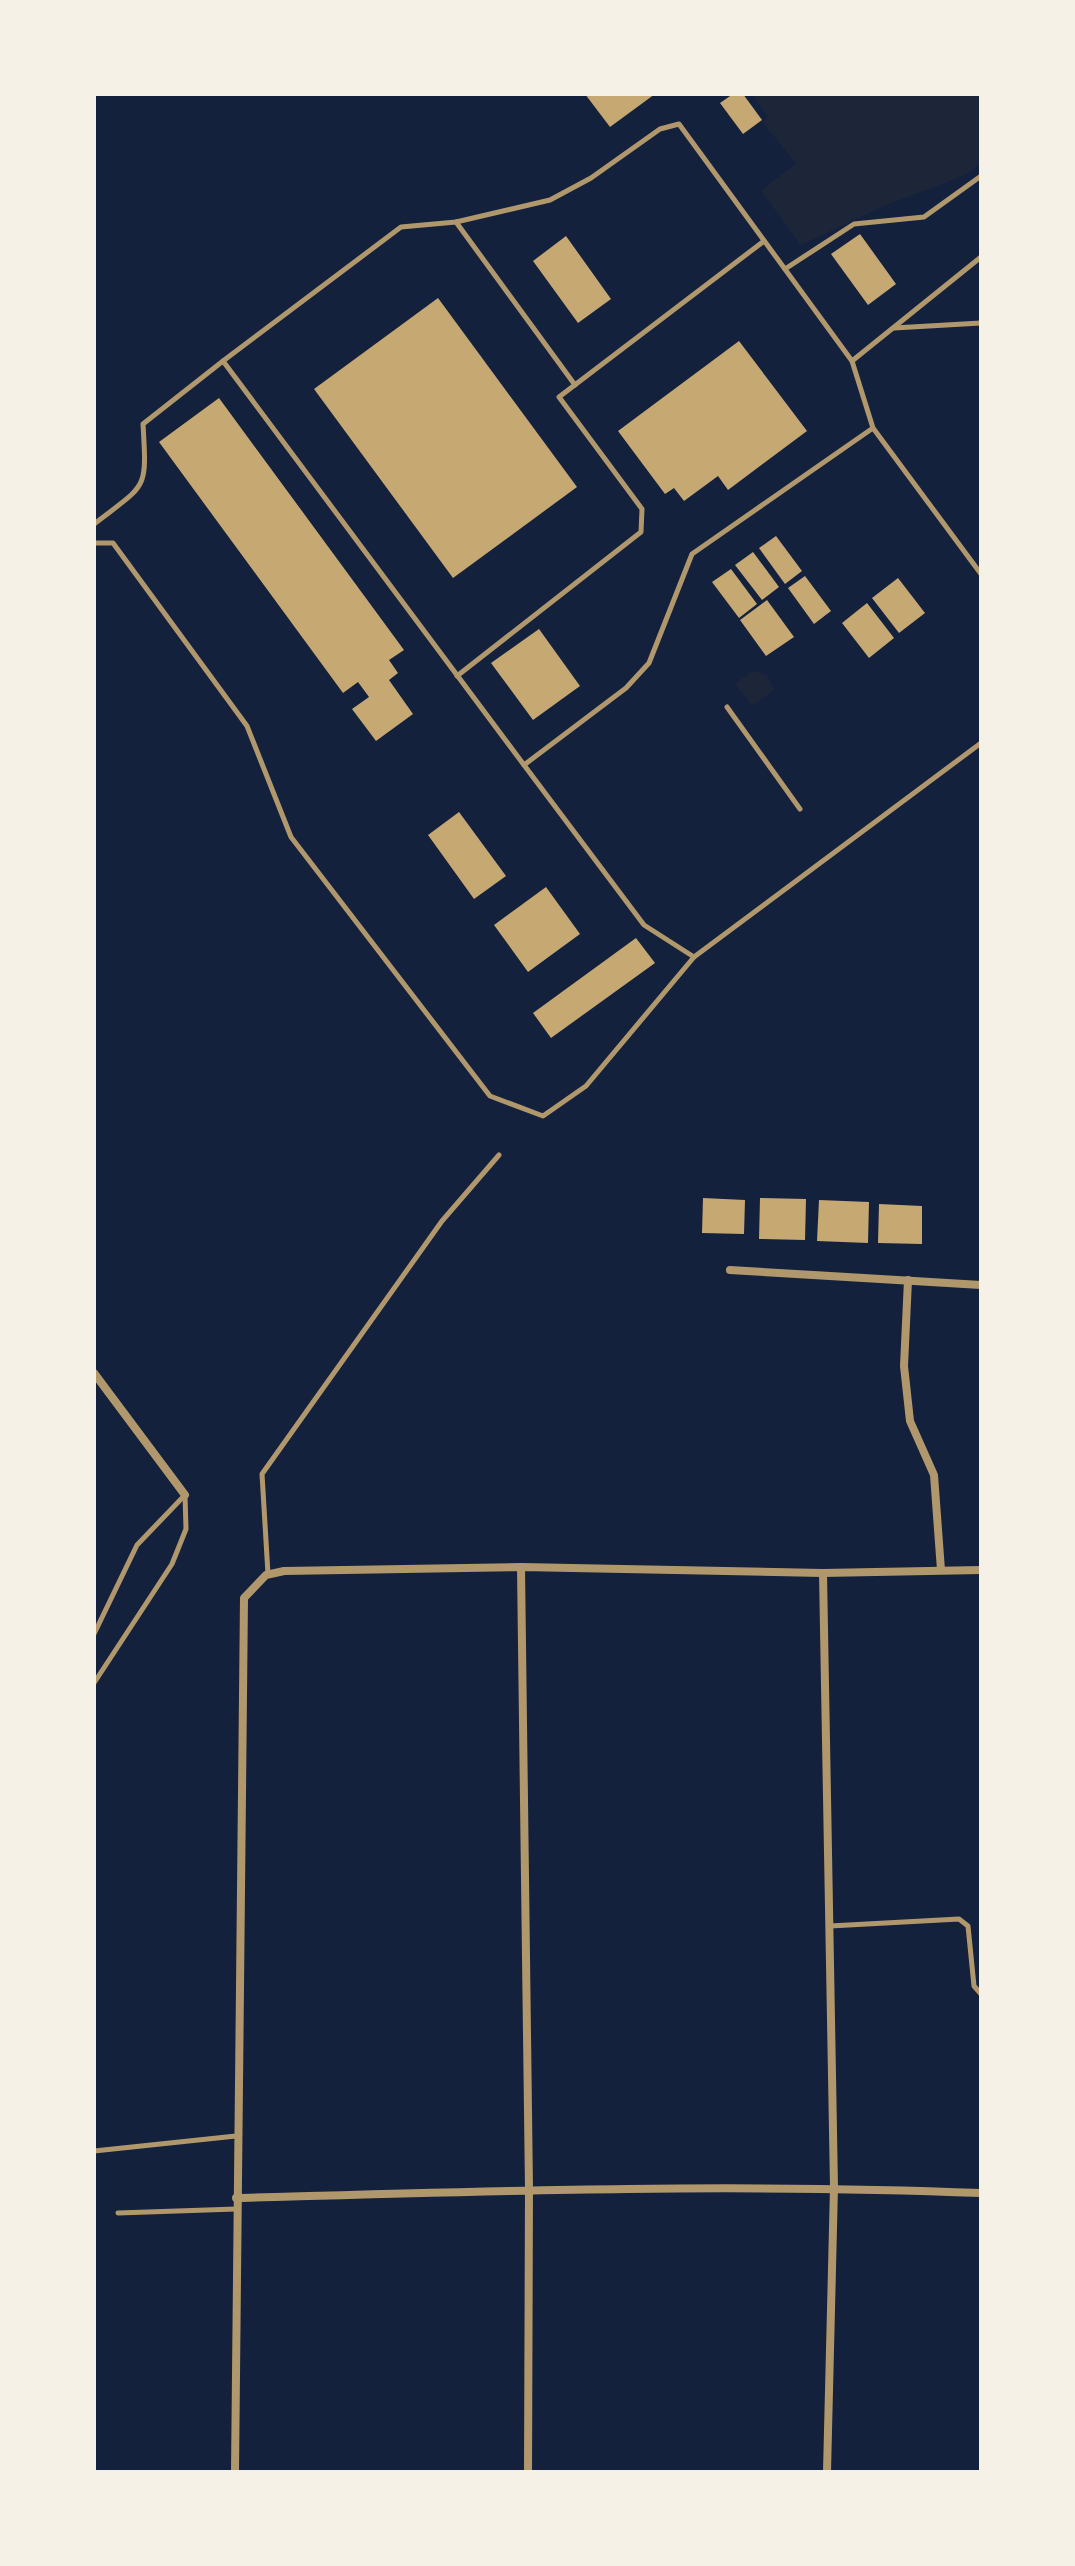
<svg xmlns="http://www.w3.org/2000/svg" width="1075" height="2566" viewBox="0 0 1075 2566" font-family="'DejaVu Sans',sans-serif">
<style>
.green{fill:#1d2539}
.building{fill:#c6a872}
.lines{fill:none;stroke-linecap:round;stroke-linejoin:round}
.service{stroke:#b1986c;stroke-width:5}
.minor{stroke:#b1986c;stroke-width:8}
</style>
<rect width="100%" height="100%" fill="#14213d"/>
<g class="green">
<polygon points="752,94 981,94 981,163 965,175 884,206 801,245 761,191 796,163 762,122 768,117"/>
<polygon points="753,671 767,675 774,690 752,706 735,684"/>
</g>
<g class="building">
<polygon points="585,94 655,94 610,127"/>
<polygon points="733,94 743,94 762,120 743,134 720,103"/>
<polygon points="860,234 896,284 868,305 831,254"/>
<polygon points="566,236 611,299 578,323 533,261"/>
<polygon points="438,298 577,487 453,578 314,389"/>
<polygon points="739,341 807,431 728,490 718,476 684,501 674,488 665,494 618,431"/>
<polygon points="219,398 404,650 389,660 398,673 389,680 413,714 376,741 352,709 369,697 358,682 343,693 159,442"/>
<polygon points="776,536 802,571 785,584 759,548"/>
<polygon points="753,552 779,587 762,600 735,565"/>
<polygon points="731,569 757,604 739,618 712,582"/>
<polygon points="805,576 831,611 814,624 788,588"/>
<polygon points="898,578 925,613 899,633 872,598"/>
<polygon points="767,600 794,637 766,656 740,620"/>
<polygon points="867,603 894,638 869,658 842,623"/>
<polygon points="539,629 580,686 533,720 491,663"/>
<polygon points="459,812 506,876 474,899 428,835"/>
<polygon points="546,887 580,934 528,972 494,925"/>
<polygon points="636,938 655,963 551,1038 533,1013"/>
<polygon points="703,1198 745,1200 744,1234 702,1233"/>
<polygon points="760,1198 806,1199 805,1240 759,1239"/>
<polygon points="819,1200 869,1202 868,1243 817,1241"/>
<polygon points="879,1204 922,1206 922,1244 878,1243"/>
</g>
<g class="lines">
<g class="service">
<polyline points="456,222 575,385"/>
<polyline points="785,269 854,224 924,217 981,176"/>
<polyline points="894,328 981,323"/>
<polyline points="852,361 981,257"/>
<polyline points="873,428 692,554 649,663 626,688 524,765 223,361 401,227 456,222 550,200 591,178 660,129 679,124 852,361 873,428 981,574"/>
<path d="M94,524C147,483 147,492 143,424L223,361"/>
<polyline points="94,543 113,543 247,726 291,837 490,1096 543,1116 586,1086 694,957 981,743"/>
<polyline points="457,676 641,532 642,509 559,397 764,241"/>
<polyline points="727,707 800,809"/>
<polyline points="524,765 644,925 694,957"/>
<polyline points="268,1574 262,1474 442,1221 499,1155"/>
<polyline points="94,1634 137,1545 184,1496"/>
<polyline points="94,1683 172,1564 186,1529 185,1495"/>
<polyline points="830,1926 959,1919 968,1926 974,1986 981,1994"/>
<polyline points="94,2151 236,2136"/>
<polyline points="118,2213 236,2209"/>
</g>
<g class="minor">
<polyline points="730,1270 981,1285"/>
<polyline points="908,1280 904,1366 910,1421 934,1475 941,1570"/>
<polyline points="94,1373 185,1495"/>
<polyline points="521,1567 529,2189 528,2472"/>
<polyline points="823,1573 834,2187 827,2472"/>
<path d="M236,2198C484,2191 732,2183 981,2193"/>
<polyline points="235,2472 244,1598 266,1575 284,1571 521,1567 823,1573 981,1570"/>
</g>
</g>
<rect width="1075" height="2566" fill="none" stroke="#f6f1e7" stroke-width="192"/>
</svg>
